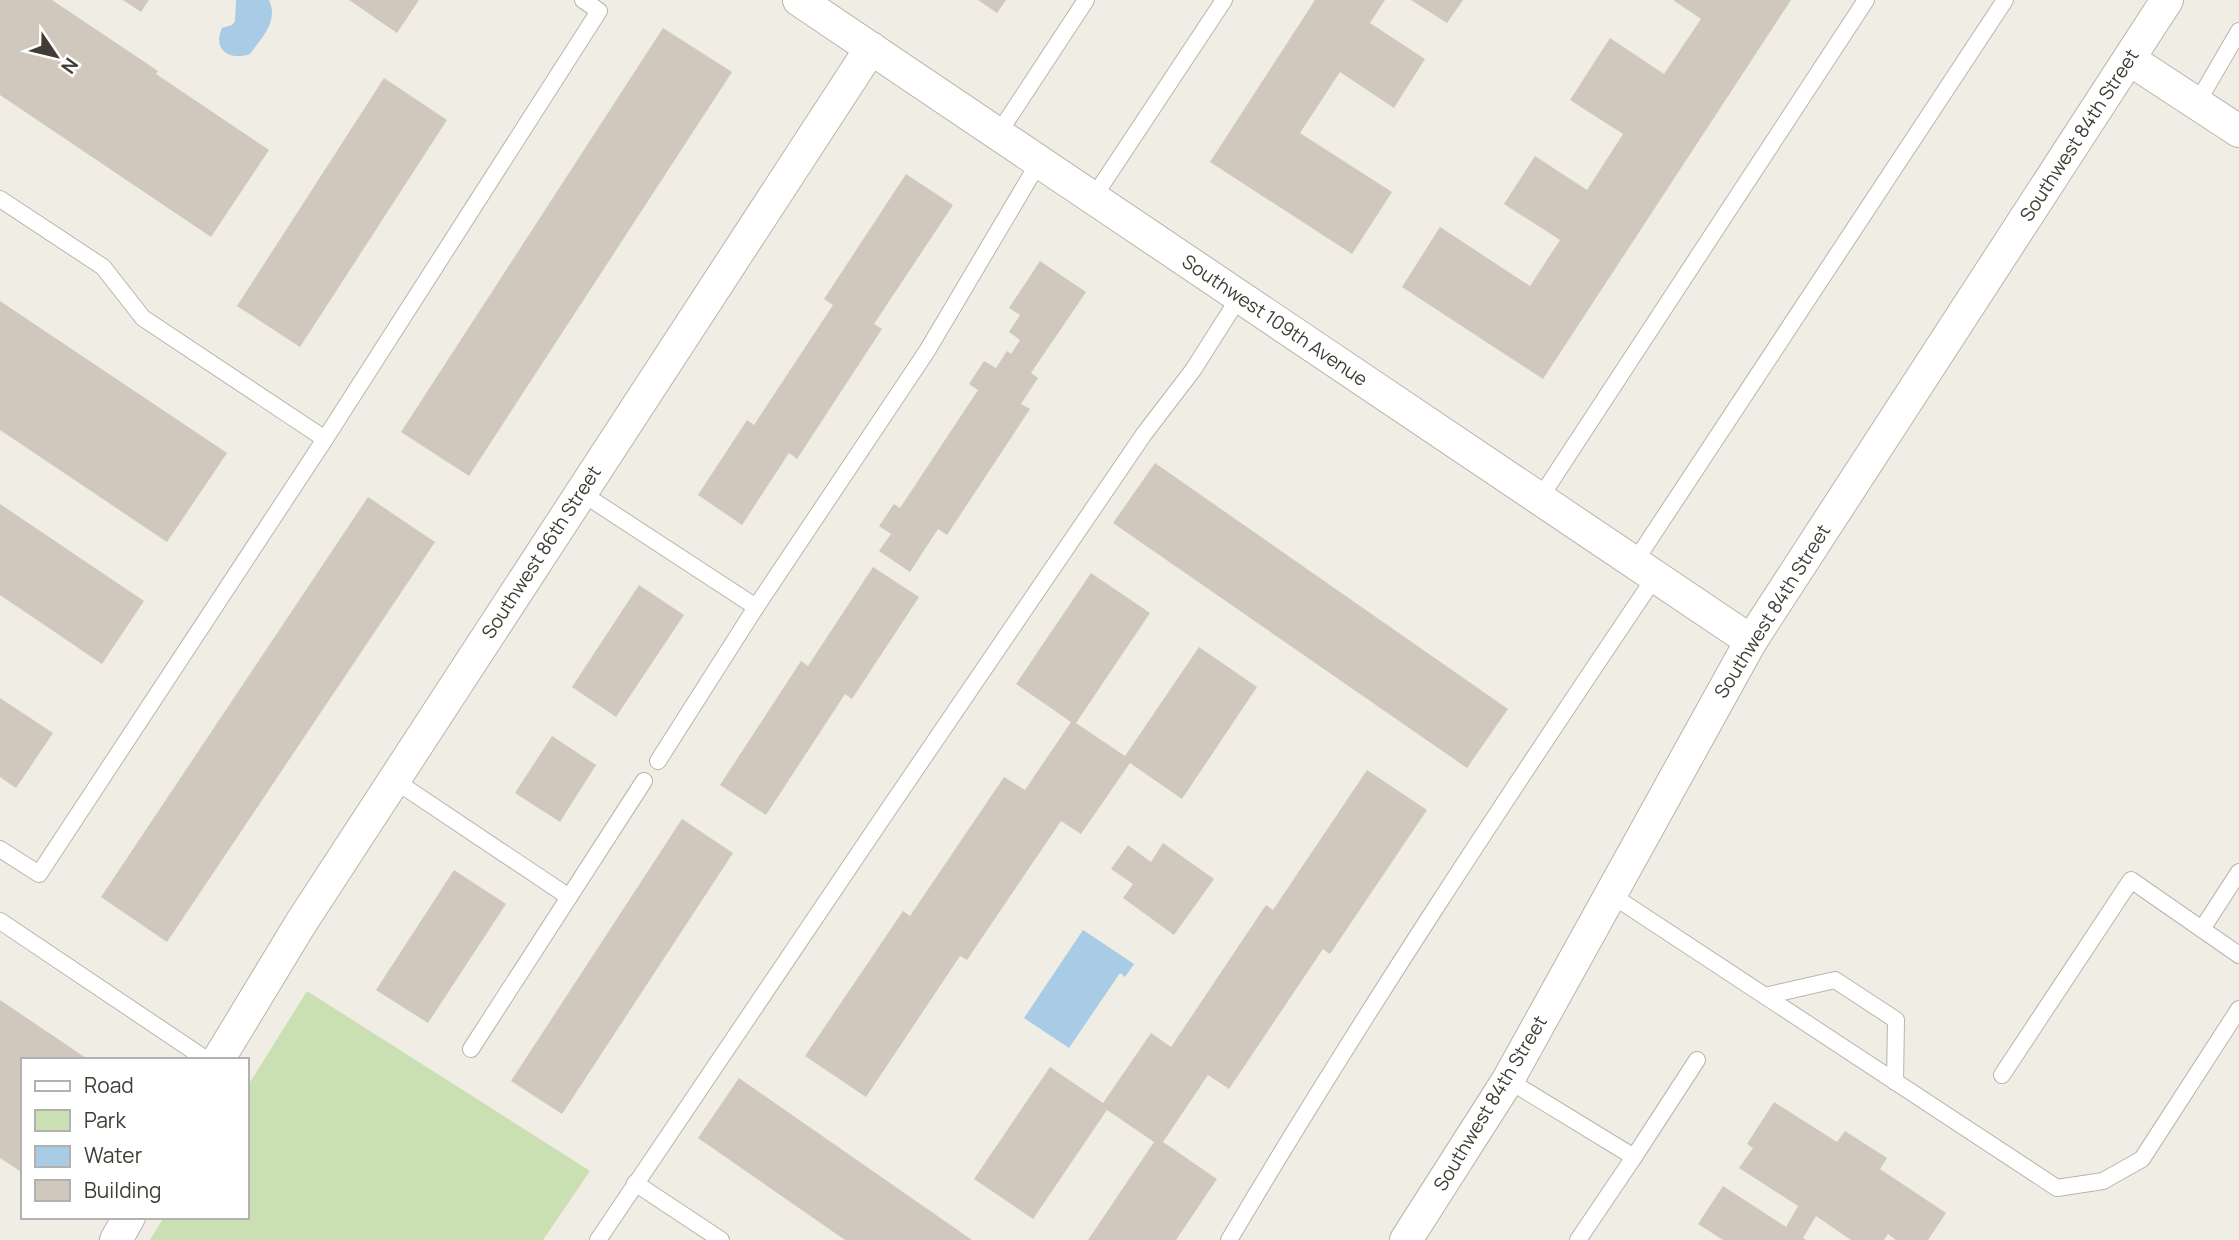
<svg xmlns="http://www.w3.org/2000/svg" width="2239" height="1240" viewBox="0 0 2239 1240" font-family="Manrope,sans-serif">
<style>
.green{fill:#cae0b2}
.water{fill:#a8cce6}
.building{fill:#d0c8bc}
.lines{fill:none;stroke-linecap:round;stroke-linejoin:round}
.lane-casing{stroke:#bab4a9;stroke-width:18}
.street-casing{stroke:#bab4a9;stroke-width:34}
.lane{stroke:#fff;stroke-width:16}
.street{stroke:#fff;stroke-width:32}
.labels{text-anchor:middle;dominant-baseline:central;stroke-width:6;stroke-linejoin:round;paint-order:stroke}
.street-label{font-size:19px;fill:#413d35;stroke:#fff}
</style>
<rect width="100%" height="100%" fill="#f0ede5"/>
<polygon class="green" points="307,991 590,1171 543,1240 150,1240 164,1217 247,1217 247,1087"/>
<g class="water">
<path d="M236,0H269C279,21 262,37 250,54C230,61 212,50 222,28L232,25L235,21Z"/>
<polygon points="1083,930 1134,964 1125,977 1120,973 1069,1048 1024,1018"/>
</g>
<g class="building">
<polygon points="0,0 52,0 158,71 156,74 269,150 211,237 0,95"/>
<polygon points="123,0 149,0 141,12"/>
<polygon points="349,0 419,0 397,33"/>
<polygon points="978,0 1006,0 997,13"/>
<polygon points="1315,0 1385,0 1370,23 1425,59 1394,108 1340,72 1300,133 1392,192 1352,254 1210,162"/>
<polygon points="1411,0 1463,0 1447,23"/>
<polygon points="1673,0 1791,0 1543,379 1402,287 1440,227 1530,286 1560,240 1504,204 1535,156 1587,190 1623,134 1570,100 1610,38 1664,74 1701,19"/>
<polygon points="663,28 732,72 469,476 401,432"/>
<polygon points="384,78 447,120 300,347 237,306"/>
<polygon points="906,174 953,205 874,324 882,329 797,459 789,453 742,525 698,495 747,420 754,425 833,305 824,299"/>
<polygon points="1040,261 1086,292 1031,373 1038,378 1021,404 1030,409 947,535 938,529 910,572 879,551 891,534 879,526 894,504 900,508 978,390 969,384 984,361 996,368 1007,351 1011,354 1020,340 1009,332 1020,315 1009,308"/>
<polygon points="0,301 227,453 167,542 0,430"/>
<polygon points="1155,463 1508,709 1467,768 1113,523"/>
<polygon points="368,497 435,542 167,942 101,897"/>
<polygon points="0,504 144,601 102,664 0,595"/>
<polygon points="873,567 919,597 852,699 845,694 766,815 720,785 801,661 808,666"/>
<polygon points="1091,573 1150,613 1076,723 1125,756 1199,647 1257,687 1182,799 1130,763 1081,834 1061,821 967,960 960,956 866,1097 805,1056 903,911 910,916 1004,777 1025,790 1071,722 1016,684"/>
<polygon points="639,585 684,615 616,717 572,687"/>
<polygon points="0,698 53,733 16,788 0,777"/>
<polygon points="552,736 596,765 560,822 515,793"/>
<polygon points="1367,770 1427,810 1330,954 1323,949 1229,1089 1208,1075 1163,1142 1217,1179 1176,1240 1088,1240 1154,1142 1107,1110 1033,1219 974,1179 1050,1067 1103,1103 1151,1033 1171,1047 1266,905 1273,910"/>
<polygon points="682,819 733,853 562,1114 511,1081"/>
<polygon points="1163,843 1214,879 1174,935 1123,898 1133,884 1111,869 1128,845 1151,862"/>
<polygon points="454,870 506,904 428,1023 376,990"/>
<polygon points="0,1000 89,1060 23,1060 23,1173 0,1158"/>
<polygon points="739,1078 972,1240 845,1240 698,1138"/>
<polygon points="1774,1102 1837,1142 1845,1131 1887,1158 1880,1169 1946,1213 1928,1240 1896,1240 1888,1234 1884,1240 1851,1240 1816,1216 1803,1238 1807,1240 1723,1240 1698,1224 1723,1186 1786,1227 1798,1206 1739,1168 1753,1148 1747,1144"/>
</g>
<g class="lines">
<g class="lane-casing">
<g id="lane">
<polyline points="2197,103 2239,31"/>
<polyline points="998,134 1086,0"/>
<polyline points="1093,198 1224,0"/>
<polyline points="0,199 103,267 143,318 325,439"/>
<polyline points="580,492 756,607 658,761"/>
<polyline points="1540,498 1866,0"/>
<polyline points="1634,563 2005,0"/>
<polyline points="756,607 927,351 1039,162"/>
<polyline points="394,780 569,897"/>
<polyline points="0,849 39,874 325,439 599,11 583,0"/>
<polyline points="1610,894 2057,1188 2103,1181 2142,1159 2239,1009"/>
<polyline points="0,921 207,1060"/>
<polyline points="2202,929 2239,872"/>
<polyline points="1765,996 1835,980 1896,1020 1895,1082"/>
<polyline points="471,1049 644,781"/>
<polyline points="2002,1075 2131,880 2239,955"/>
<polyline points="1508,1080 1634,1157 1697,1060"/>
<polyline points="635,1183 721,1240"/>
<polyline points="598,1240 890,807 1144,434 1193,370 1240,296"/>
<path d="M1229,1240C1363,1014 1508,795 1655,577"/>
<polyline points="1578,1240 1634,1157"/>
</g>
</g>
<g class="street-casing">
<g id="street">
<polyline points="799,0 1751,641"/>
<polyline points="2129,59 2239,131"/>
<polyline points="218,1060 301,923 871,48"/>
<polyline points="116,1240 129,1217"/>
<polyline points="1406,1240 1508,1080 1751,641 2167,0"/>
</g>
</g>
<use href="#lane" class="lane"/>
<use href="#street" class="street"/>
</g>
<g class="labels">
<g class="street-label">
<text transform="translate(2079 135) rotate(-57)">Southwest 84th Street</text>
<text transform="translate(1275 320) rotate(34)">Southwest 109th Avenue</text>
<text transform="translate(541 552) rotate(-57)">Southwest 86th Street</text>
<text transform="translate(1772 611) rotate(-58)">Southwest 84th Street</text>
<text transform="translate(1490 1103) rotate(-59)">Southwest 84th Street</text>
</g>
</g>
<rect x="21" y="1058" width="228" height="161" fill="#ffffff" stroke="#b3b1ae" stroke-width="2"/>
<rect x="35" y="1081" width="35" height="10" fill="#ffffff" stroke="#b3b1ae" stroke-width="2"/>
<text x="84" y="1093" font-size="21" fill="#413d35">Road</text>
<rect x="35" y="1110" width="35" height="21" fill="#cae0b2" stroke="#b3b1ae" stroke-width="2"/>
<text x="84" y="1128" font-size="21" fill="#413d35">Park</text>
<rect x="35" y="1146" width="35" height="21" fill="#a8cce6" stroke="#b3b1ae" stroke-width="2"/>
<text x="84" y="1163" font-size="21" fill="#413d35">Water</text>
<rect x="35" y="1180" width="35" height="21" fill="#d0c8bc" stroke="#b3b1ae" stroke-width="2"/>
<text x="84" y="1198" font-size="21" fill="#413d35">Building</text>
<g transform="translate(56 56) rotate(125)" stroke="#ffffff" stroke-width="5" paint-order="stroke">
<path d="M0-5L12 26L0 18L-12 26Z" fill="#413d35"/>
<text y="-10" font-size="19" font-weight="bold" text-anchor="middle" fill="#413d35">N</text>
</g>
</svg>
